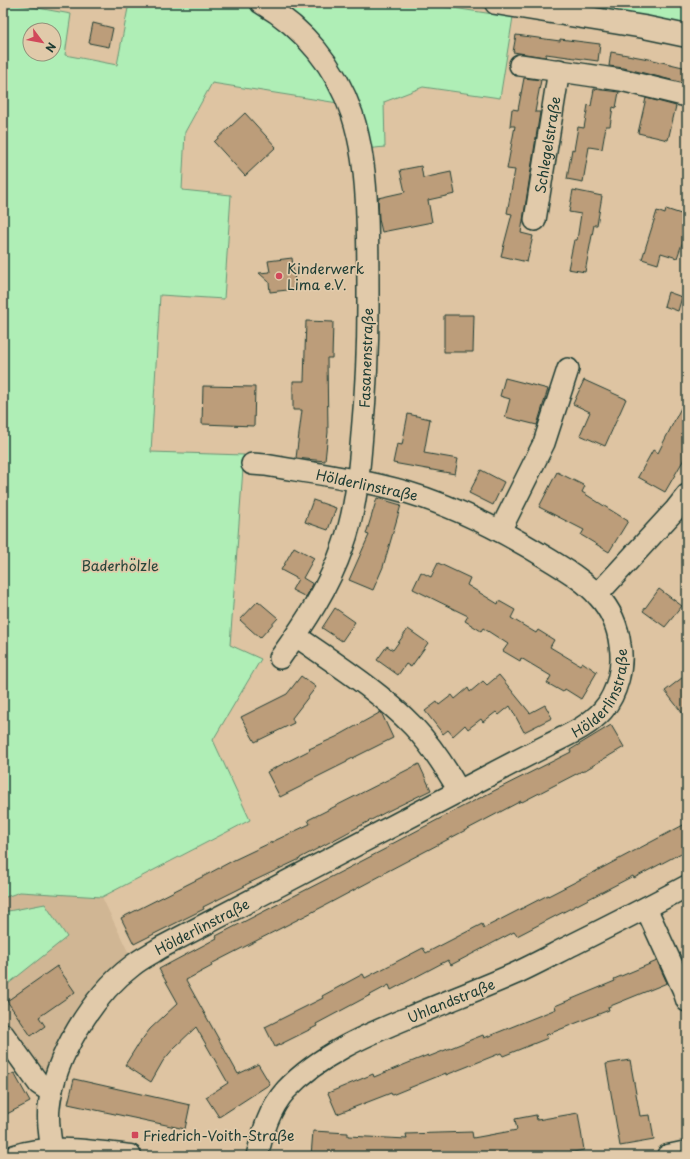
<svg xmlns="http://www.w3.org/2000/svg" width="690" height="1159" viewBox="0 0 690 1159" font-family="'Playpen Sans',sans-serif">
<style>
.built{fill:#d0b694}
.green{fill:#afeeb6;stroke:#679675;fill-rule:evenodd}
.building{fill:#bc9d7a;stroke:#1f3d34}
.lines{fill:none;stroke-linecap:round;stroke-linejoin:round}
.street-casing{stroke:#1f3d34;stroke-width:24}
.secondary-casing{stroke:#1f3d34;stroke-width:25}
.primary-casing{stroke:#1f3d34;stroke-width:25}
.street{stroke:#e1caaa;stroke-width:21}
.secondary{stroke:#e1caaa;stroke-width:22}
.primary{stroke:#e1caaa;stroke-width:22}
.poi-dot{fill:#d1495b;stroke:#e1caaa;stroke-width:1.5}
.labels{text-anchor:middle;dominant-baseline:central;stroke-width:3.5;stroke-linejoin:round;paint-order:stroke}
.street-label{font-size:14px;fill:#1f3d34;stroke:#e1caaa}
.poi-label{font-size:14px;fill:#1f3d34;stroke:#e1caaa;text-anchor:start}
.park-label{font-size:14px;fill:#26463a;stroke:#e1caaa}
</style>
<rect width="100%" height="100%" fill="#dec4a2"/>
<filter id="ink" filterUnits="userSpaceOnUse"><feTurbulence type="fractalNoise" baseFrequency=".025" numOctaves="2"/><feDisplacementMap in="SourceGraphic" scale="8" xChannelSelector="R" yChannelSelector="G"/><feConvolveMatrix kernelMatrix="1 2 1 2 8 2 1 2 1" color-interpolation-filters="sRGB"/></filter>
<g filter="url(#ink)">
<polygon class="built" points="20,892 102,897 129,954 103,975 82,1001 73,1014 61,1037 45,1071 33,1058 3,1016 3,898"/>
<g class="green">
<path d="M3,3H10L71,14L65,55L117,65L129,3H248L266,13L310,55L338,103L212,83L185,132L182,190L231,195L224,299L160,295L151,452L244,455L230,645L261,659L213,740L250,820L102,897L20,892L3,898ZM30,30H54V54H30Z"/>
<polygon points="270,3 420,3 513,17 500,98 423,87 384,102 385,147 365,149 355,112"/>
<polygon points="569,3 687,3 687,26 653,18 572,4"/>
<polygon points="45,904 67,937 3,988 3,912"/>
</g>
<g class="building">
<polygon points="93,23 113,28 109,47 89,43"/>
<polygon points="516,35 560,41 560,39 600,44 598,61 546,54 546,56 545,57 513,52"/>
<polygon points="611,52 649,59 687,68 687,84 624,68 609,66"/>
<polygon points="524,78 541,80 535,112 540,112 521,233 533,236 527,262 501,256 512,214 507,213 515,170 507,169 515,126 510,126 512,109 518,110"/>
<polygon points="594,89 619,92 616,108 613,107 610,126 606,126 602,149 589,147 583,182 567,179 572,149 574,150 578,127 584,128 588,105 591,106"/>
<polygon points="646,98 676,106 668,140 638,133"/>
<polygon points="245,113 276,147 245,176 214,142"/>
<polygon points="421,166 423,178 451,172 455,194 428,200 432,222 382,232 379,219 378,198 405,192 400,170"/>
<polygon points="573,190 602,196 597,225 594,225 585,272 568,269 574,240 577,240 581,214 569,212"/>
<polygon points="666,209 687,216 687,242 683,241 677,258 661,253 658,264 642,259 657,211 665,214"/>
<polygon points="292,258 296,289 270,292 269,282 259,273 270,272 268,261"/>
<polygon points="668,292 682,297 678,311 664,306"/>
<polygon points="444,315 474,315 473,352 444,352"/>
<polygon points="306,321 333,322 332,358 327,358 328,432 325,461 296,458 302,410 293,410 293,381 304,381"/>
<polygon points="505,378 548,389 537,425 505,417 510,399 500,396"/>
<polygon points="584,380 626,399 605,446 580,435 590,412 573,404"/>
<polygon points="203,386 255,387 254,426 202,424"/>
<polygon points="687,396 687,454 665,492 638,477 653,450 658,453"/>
<polygon points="408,414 430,419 424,453 458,459 455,474 393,463 397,444 402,445"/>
<polygon points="481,470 504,482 493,505 469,493"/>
<polygon points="557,472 585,486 582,492 628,521 609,552 581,535 584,530 539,507"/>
<polygon points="377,498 401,505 383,567 373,590 349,580 369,535 366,534"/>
<polygon points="313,500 336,508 328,530 305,522"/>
<polygon points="294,547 314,558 303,578 313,584 306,597 292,590 298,579 281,570"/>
<polygon points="438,563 470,578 467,585 498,604 499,601 515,610 511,618 536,633 538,630 554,640 550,647 580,665 582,662 597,672 581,699 565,689 563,692 547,683 551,676 521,658 520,661 503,651 508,644 483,628 481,631 465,621 468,616 413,589 421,572 431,577"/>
<polygon points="659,589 682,606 665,627 643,611"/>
<polygon points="258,601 278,618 260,638 240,620"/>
<polygon points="335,608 355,622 342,641 322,628"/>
<polygon points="408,629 428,643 411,667 406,664 398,675 377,660 387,646 393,650"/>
<polygon points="687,674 687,719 665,691"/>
<polygon points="499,675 530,713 545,705 552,718 524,732 510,706 499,715 496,712 483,722 481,719 468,729 465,725 453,736 448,730 443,734 425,711 437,702 439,705 452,695 455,699 468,688 470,692 483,681 487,685"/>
<polygon points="301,676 316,687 292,718 294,723 255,742 241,717 287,694"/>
<polygon points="381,712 393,738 347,761 347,762 305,783 306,784 280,797 267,772 310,750 309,749 336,737"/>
<polygon points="611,725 624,747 582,772 582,771 522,802 521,801 384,873 384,874 326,905 211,964 212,966 186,980 238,1074 251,1068 258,1064 270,1084 219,1117 206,1097 228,1083 196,1027 174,1048 163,1061 151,1082 125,1065 137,1046 150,1029 178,1003 159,969 217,938 216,936 333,876 389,847 388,846 458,809 571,752 570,750"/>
<polygon points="419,764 431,790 388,811 300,858 300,859 245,885 245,886 203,907 204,909 134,944 121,918 206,875 234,860 310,824 308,820"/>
<polygon points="687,823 687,850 634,878 633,876 517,936 514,932 451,965 448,960 391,990 389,985 316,1024 317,1026 275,1047 265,1027 323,998 322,996 363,974 365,978 423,948 426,953 482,924 484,928 548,895 548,896 585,877"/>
<polygon points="657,961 667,983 608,1007 609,1010 546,1035 548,1038 503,1056 501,1053 446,1075 446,1073 392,1095 391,1093 337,1114 328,1093 373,1074 374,1077 428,1055 428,1057 483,1035 484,1038 556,1009 555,1006 615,981 614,979"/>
<polygon points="57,966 75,992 39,1017 45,1026 31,1036 7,1001"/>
<polygon points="630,1060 640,1116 650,1115 654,1140 620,1146 606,1064"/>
<polygon points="14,1073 30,1102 3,1116 3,1079"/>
<polygon points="74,1079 190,1105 185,1129 68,1104"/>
<polygon points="578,1113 584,1150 557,1155 557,1152 534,1156 521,1156 521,1153 504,1156 311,1156 313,1131 348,1133 348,1136 407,1139 406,1134 472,1132 473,1138 517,1130 515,1119 536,1115 537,1120"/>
</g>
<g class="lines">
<g class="street-casing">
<g id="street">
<path d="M261,3C304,28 336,67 352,114C363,147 366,182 367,216C368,246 368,276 368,306C368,349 366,391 362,434C359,472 356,510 343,546C329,587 305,623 280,658"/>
<polyline points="520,65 621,80 687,96"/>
<path id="s1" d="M535,220L559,70"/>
<polyline points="500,531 544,443 568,369"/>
<polyline points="597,595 676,509 687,495"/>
<path d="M296,636C336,664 379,691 413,726C431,745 446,768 459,791"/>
<polyline points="646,908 683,989 687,1001"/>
<polyline points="3,1034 39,1084 45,1088 52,1089"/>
<path id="s2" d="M52,1150C50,1136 47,1122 49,1107C54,1058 92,996 132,966C140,959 151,954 160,948C269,891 378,834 486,777C507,766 528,755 548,745C568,735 588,727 603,710C617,694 624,666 620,645C618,627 610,609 598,596C585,581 566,570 550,560C505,532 457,507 406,492C360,479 312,473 265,465L252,464"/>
<path id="s3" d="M257,1156C263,1132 269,1109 286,1090C319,1055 366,1035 410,1017C445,1002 480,989 514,974C534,965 554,954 574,944C612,925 650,906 687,886"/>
</g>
</g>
<g class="secondary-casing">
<g id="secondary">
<path d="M15,1156C49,1144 94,1152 130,1156"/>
<polyline points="668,1156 687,1152"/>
</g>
</g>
<g class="primary-casing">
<polyline id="primary" points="496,3 644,27 687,36"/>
</g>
<use href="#street" class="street"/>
<use href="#secondary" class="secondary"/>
<use href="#primary" class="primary"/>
</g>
</g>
<g class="poi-dot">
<circle cx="279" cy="276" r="4"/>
<rect x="131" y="1131" width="8" height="8" rx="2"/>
</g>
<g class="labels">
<g class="street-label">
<text stroke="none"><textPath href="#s1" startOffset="76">Schlegelstraße</textPath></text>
<text transform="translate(366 358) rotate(-88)">Fasanenstraße</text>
<text transform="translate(367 485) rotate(12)">Hölderlinstraße</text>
<text stroke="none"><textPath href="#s2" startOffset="761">Hölderlinstraße</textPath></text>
<text stroke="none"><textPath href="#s2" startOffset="291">Hölderlinstraße</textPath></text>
<text stroke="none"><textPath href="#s3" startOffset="262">Uhlandstraße</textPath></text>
</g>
<g class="poi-label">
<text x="287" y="268">Kinderwerk<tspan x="287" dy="16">Lima e.V.</tspan></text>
<text x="143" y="1135">Friedrich-Voith-Straße</text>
</g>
<g class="park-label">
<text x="120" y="565">Baderhölzle</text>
</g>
</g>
<rect width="690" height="1159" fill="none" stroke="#e1caaa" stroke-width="16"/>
<rect x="8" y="8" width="674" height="1143" fill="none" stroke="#1f3d34" stroke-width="1.5" filter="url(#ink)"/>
<g transform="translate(42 42) rotate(122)"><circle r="19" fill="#e1caaa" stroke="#93927b"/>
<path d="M0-3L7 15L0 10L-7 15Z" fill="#d1495b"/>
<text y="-6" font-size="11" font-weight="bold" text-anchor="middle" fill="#1f3d34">N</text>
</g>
</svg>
